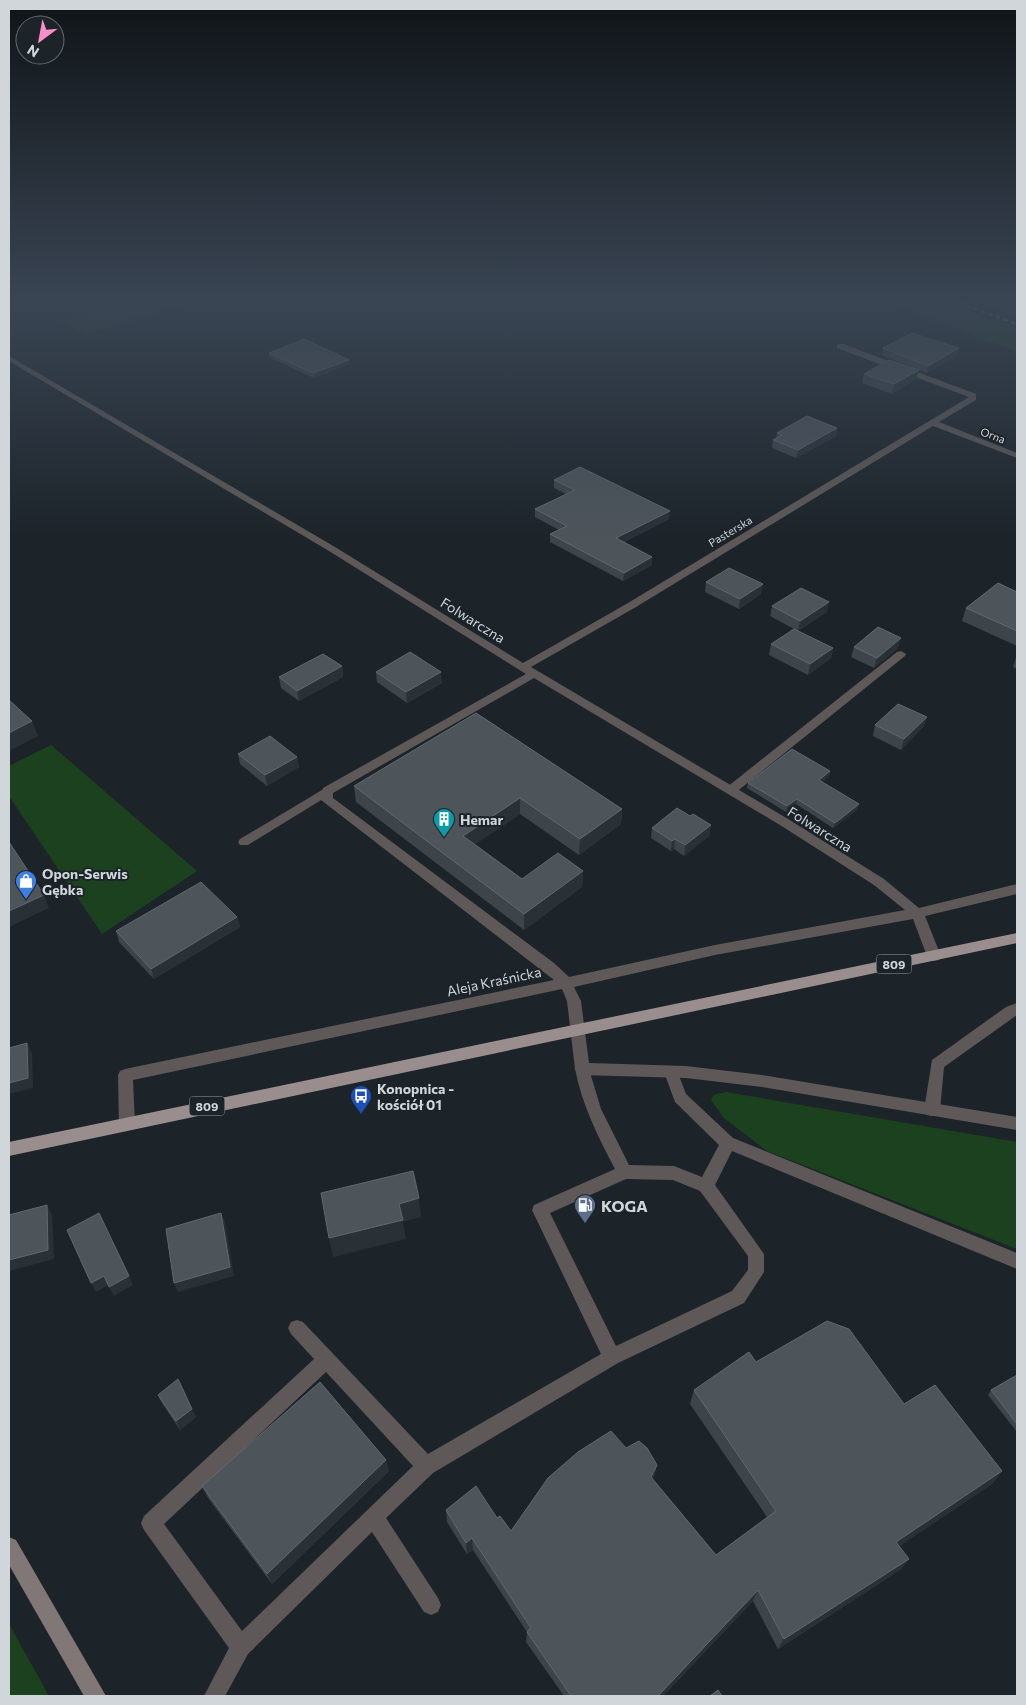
<svg xmlns="http://www.w3.org/2000/svg" width="1026" height="1705" viewBox="0 0 1026 1705" font-family="Commissioner,sans-serif">
<style>
.green{fill:#1c411e}
.lines{fill:none;stroke-linecap:round;stroke-linejoin:round}
.lane{fill:#5e5958;fill-rule:evenodd}
.street{fill:#5e5958;fill-rule:evenodd}
.secondary{fill:#807776;fill-rule:evenodd}
.primary{fill:#998e8d;fill-rule:evenodd}
.rail{stroke:#899095;stroke-width:2.5;stroke-dasharray:4 4;stroke-linecap:butt}
.wall{fill:#3d454b}
.shaded-wall{fill:#293137}
.building{fill:#4d555a;stroke:#61696e}
.labels{text-anchor:middle;dominant-baseline:central;stroke-width:4;stroke-linejoin:round;paint-order:stroke}
.far-street-label{font-size:11px;fill:#d0d6da;stroke:#1c2429}
.shield{fill:#1c2429;stroke:#9aa1a5;stroke-width:1}
.shield-label{font-size:12px;font-weight:bold;fill:#d0d6da}
.street-label{font-size:14px;fill:#d0d6da;stroke:#1c2429}
.poi-label{font-size:14px;font-weight:bold;fill:#d0d6da;stroke:#1c2429;text-anchor:start}
.near-poi-label{font-size:16px;font-weight:bold;fill:#d0d6da;stroke:#1c2429;text-anchor:start}
</style>
<rect width="100%" height="100%" fill="#1c2429"/>
<g class="green">
<polygon points="129,300 193,300 86,335 62,321"/>
<polygon points="883,300 940,300 1017,328 1017,352"/>
<polygon points="971,300 1017,300 1017,317"/>
<polygon points="51,745 197,871 102,934 9,796 9,766"/>
<polygon points="726,1092 1017,1142 1017,1249 767,1151 724,1118 711,1100 713,1095"/>
<polygon points="9,1624 49,1696 9,1696"/>
</g>
<g class="lines">
<g class="lane">
<polygon points="901,651 906,654 905,656 735,793 727,793 725,790 727,787 897,652"/>
<polygon points="327,787 333,791 331,794 248,845 240,845 238,842 240,839"/>
<polygon points="1017,1003 1017,1015 944,1067 940,1110 937,1115 932,1116 927,1115 924,1110 932,1060 1006,1007"/>
<path d="M582,1063L587,1065L589,1069L601,1109L629,1165L674,1166L702,1177L719,1145L675,1102L664,1072L666,1068L671,1066L676,1068L686,1094L733,1138L1017,1253V1269L732,1151L715,1185L764,1254V1272L744,1303L618,1363L433,1473L386,1518L438,1598L441,1605L438,1612L431,1615L424,1612L372,1532L248,1654L225,1696H204L229,1648L144,1530L141,1523L144,1516L314,1359L291,1334L288,1328L291,1322L297,1320L303,1322L428,1454L601,1354L532,1210L534,1205L615,1169C598,1137 582,1105 575,1069L577,1065ZM626,1179L673,1180L700,1191L748,1256V1270L732,1291L616,1346L550,1213ZM326,1372L413,1466L242,1631L164,1524Z"/>
</g>
<path class="street" d="M837,344H843L976,394V400L939,422L1017,453V458L933,426L636,607L531,667L788,819L884,879L919,908L1017,884V894L925,916L941,956L939,960L934,961L929,960L927,956L913,919L715,955L574,987L581,1001L589,1063L686,1066L762,1075L1017,1117V1130L762,1087L686,1078L582,1075L577,1073L575,1069L567,1001L562,989L133,1080L135,1124L132,1129L127,1131L122,1129L119,1124L118,1075L120,1071L125,1069L554,980L321,800L323,788L526,674L329,551L9,361V356L335,547L523,663L628,603L969,397L837,348ZM534,678L780,825L874,885L905,910L715,945L569,977L554,963L333,798V793Z"/>
<polygon class="secondary" points="9,1537 16,1540 106,1696 84,1696 9,1565"/>
<polygon class="primary" points="1017,933 1017,943 9,1156 9,1142"/>
<polyline class="rail" points="951,300 1017,324"/>
</g>
<g class="wall">
<polygon points="883,348 959,348 957,356 927,373 882,355"/>
<polygon points="269,353 349,364 314,378 269,357"/>
<polygon points="919,370 916,379 892,394 862,383 864,374"/>
<polygon points="837,428 836,436 796,458 772,448 773,440 776,438 777,433"/>
<polygon points="554,480 669,519 624,542 652,557 652,565 623,581 550,542 550,534 559,530 535,517 535,509 566,494 554,488"/>
<polygon points="706,582 761,594 739,609 705,592"/>
<polygon points="1017,592 1017,646 962,621 966,608"/>
<polygon points="772,606 827,612 798,631 833,648 831,658 808,675 769,655 771,644 794,629 770,616"/>
<polygon points="854,647 898,648 874,668 851,657"/>
<polygon points="1017,654 1017,669 1013,667"/>
<polygon points="342,666 343,677 299,701 281,688 279,677"/>
<polygon points="376,672 442,683 407,703 377,682"/>
<polygon points="476,713 622,809 621,824 579,855 520,814 475,844 522,879 583,871 582,887 524,930 356,802 354,786"/>
<polygon points="927,717 923,727 901,750 873,736 875,725"/>
<polygon points="238,754 297,757 299,767 267,786 240,764"/>
<polygon points="830,771 829,776 822,782 857,810 833,828 796,804 786,812 747,788 748,783"/>
<polygon points="711,825 709,836 684,856 674,849 671,851 651,838 652,828"/>
<polygon points="237,917 240,927 154,979 119,942 116,931"/>
<polygon points="756,1362 904,1404 1002,1471 992,1484 899,1546 909,1559 900,1570 778,1649 753,1601 663,1696 564,1696 526,1642 527,1632 473,1550 467,1554 447,1522 446,1510 497,1518 511,1531 626,1448 657,1465 653,1480 716,1555 767,1517 690,1404 694,1390"/>
<polygon points="1017,1375 1017,1432 988,1395 991,1390"/>
<polygon points="158,1395 196,1417 180,1430 162,1403"/>
<polygon points="389,1471 272,1584 208,1498 202,1486"/>
</g>
<g class="shaded-wall">
<polygon points="959,348 957,356 927,373 928,366"/>
<polygon points="349,360 349,364 314,378 313,373"/>
<polygon points="919,370 916,379 892,394 894,384"/>
<polygon points="837,428 836,436 796,458 798,450"/>
<polygon points="670,511 669,519 615,546 616,538"/>
<polygon points="652,557 652,565 623,581 624,573"/>
<polygon points="763,584 761,594 739,609 740,599"/>
<polygon points="829,602 827,612 798,631 800,621"/>
<polygon points="901,638 898,648 874,668 877,658"/>
<polygon points="833,648 831,658 808,675 810,664"/>
<polygon points="342,666 343,677 299,701 297,691"/>
<polygon points="441,672 442,683 407,703 406,692"/>
<polygon points="927,717 923,727 901,750 904,739"/>
<polygon points="32,721 38,736 9,751 9,733"/>
<polygon points="297,757 299,767 267,786 265,775"/>
<polygon points="830,771 829,776 818,786 819,780"/>
<polygon points="520,798 520,814 464,852 463,836"/>
<polygon points="797,799 796,804 786,812 787,806"/>
<polygon points="859,804 857,810 833,828 835,823"/>
<polygon points="622,809 621,824 579,855 580,839"/>
<polygon points="711,825 709,836 684,856 685,845"/>
<polygon points="675,839 674,849 671,851 672,841"/>
<polygon points="583,871 582,887 524,930 524,914"/>
<polygon points="44,895 49,908 9,927 9,911"/>
<polygon points="237,917 240,927 154,979 151,969"/>
<polygon points="27,1043 32,1054 33,1088 9,1094 9,1083"/>
<polygon points="419,1198 421,1217 403,1222 406,1239 333,1257 329,1238 399,1204"/>
<polygon points="47,1205 52,1215 54,1259 9,1271 9,1260"/>
<polygon points="221,1213 225,1222 234,1276 178,1292 174,1283"/>
<polygon points="104,1276 109,1285 96,1292 91,1283"/>
<polygon points="129,1276 133,1285 114,1296 109,1287"/>
<polygon points="192,1409 196,1417 180,1430 176,1421"/>
<polygon points="386,1460 389,1471 272,1584 267,1574"/>
<polygon points="657,1465 654,1477 648,1490 651,1477"/>
<polygon points="1002,1471 992,1484 888,1554 896,1542"/>
<polygon points="472,1538 473,1550 467,1554 466,1543"/>
<polygon points="909,1559 900,1570 778,1649 784,1639"/>
<polygon points="758,1590 753,1601 663,1696 658,1696"/>
</g>
<g class="building">
<polygon points="912,333 959,348 928,366 883,348"/>
<polygon points="305,339 349,360 313,373 269,353"/>
<polygon points="889,360 919,370 894,384 864,374"/>
<polygon points="807,416 837,428 798,450 773,440 782,435 777,433"/>
<polygon points="580,467 670,511 616,538 652,557 624,573 550,534 567,526 535,509 575,490 554,480"/>
<polygon points="729,568 763,584 740,599 706,582"/>
<polygon points="998,583 1017,592 1017,631 966,608"/>
<polygon points="801,588 829,602 800,621 772,606"/>
<polygon points="878,627 901,638 877,658 854,647"/>
<polygon points="794,629 833,648 810,664 771,644"/>
<polygon points="410,652 441,672 406,692 376,672"/>
<polygon points="323,654 342,666 297,691 279,677"/>
<polygon points="9,700 32,721 9,733"/>
<polygon points="898,704 927,717 904,739 875,725"/>
<polygon points="476,713 622,809 580,839 520,798 463,836 522,879 558,853 583,871 524,914 354,786"/>
<polygon points="270,736 297,757 265,775 238,754"/>
<polygon points="792,749 830,771 819,780 859,804 835,823 797,799 787,806 748,783"/>
<polygon points="677,808 690,816 693,814 711,825 685,845 675,839 672,841 652,828"/>
<polygon points="9,842 44,895 9,911"/>
<polygon points="201,882 237,917 151,969 116,931"/>
<polygon points="27,1043 28,1078 9,1083 9,1048"/>
<polygon points="413,1171 419,1198 399,1204 403,1220 329,1238 321,1193"/>
<polygon points="47,1205 48,1250 9,1260 9,1215"/>
<polygon points="99,1213 129,1276 109,1287 104,1276 91,1283 67,1230"/>
<polygon points="221,1213 230,1267 174,1283 166,1229"/>
<polygon points="827,1321 849,1329 904,1404 935,1385 1002,1471 896,1542 909,1559 784,1639 758,1590 658,1696 571,1696 527,1632 531,1628 472,1538 466,1543 446,1510 476,1486 497,1518 500,1516 511,1531 548,1478 578,1452 611,1431 626,1448 639,1441 647,1448 657,1465 651,1477 716,1555 776,1511 694,1390 749,1352 756,1362"/>
<polygon points="1017,1375 1017,1424 991,1390"/>
<polygon points="178,1379 192,1409 176,1421 158,1395"/>
<polygon points="320,1382 386,1460 267,1574 202,1486"/>
<polygon points="718,1690 722,1696 710,1696"/>
</g>
<linearGradient id="sky" x2="0" y2="1"><stop stop-color="#0f1417"/><stop offset="0.56" stop-color="#3a4554"/><stop offset="1" stop-color="#3a4554" stop-opacity="0"/></linearGradient>
<rect width="1026" height="539" fill="url(#sky)"/>
<defs>
<g id="building-pin" transform="scale(1.125)"><path d="M0 17L-7.5 6A9.5 9.5 0 1 1 7.5 6Z" fill="#0f9aa8" stroke="#1c2429"/><path d="M-4-6H4V6H1V3H-1V6H-4ZM-2.5-4.3h1.7v1.8h-1.7ZM.8-4.3h1.7v1.8H.8ZM-2.5-1h1.7V.8h-1.7ZM.8-1h1.7V.8H.8Z" fill="#fff"/></g>
<g id="shop-pin" transform="scale(1.125)"><path d="M0 17L-7.5 6A9.5 9.5 0 1 1 7.5 6Z" fill="#3f7fe0" stroke="#1c2429"/><path d="M-5-2.5h2.3a2.7 3.5 0 0 1 5.4 0H5L5.5 6h-11ZM-1.5-2.5h3a1.5 2.3 0 0 0-3 0Z" fill="#fff"/></g>
<g id="bus-pin" transform="scale(1.125)"><path d="M0 17L-7.5 6A9.5 9.5 0 1 1 7.5 6Z" fill="#1a4fb4" stroke="#1c2429"/><path d="M-5-6H5V4H4V6H2V4H-2V6H-4V4H-5ZM-3.5-4V0h7V-4ZM-3.5 1.2v1.5H-2V1.2ZM2 1.2v1.5H3.5V1.2Z" fill="#fff"/></g>
<g id="fuel-pin" transform="scale(1.125)"><path d="M0 17L-7.5 6A9.5 9.5 0 1 1 7.5 6Z" fill="#5c6f8a" stroke="#1c2429"/><path d="M-5.5-6h7V0h2V4h1.3V-2.5L3-4.5l.8-.8L6-3V5H2.5V1h-1V6h-7ZM-4.2-4.7v3.2H.2V-4.7Z" fill="#fff"/></g>
</defs>
<g fill-rule="evenodd">
<use href="#building-pin" x="444" y="819"/>
<use href="#shop-pin" x="26" y="881"/>
<use href="#bus-pin" x="361" y="1096"/>
<use href="#fuel-pin" x="585" y="1205"/>
</g>
<g class="labels">
<g class="far-street-label">
<text transform="translate(993 435) rotate(21)">Orna</text>
<text transform="translate(730 531) rotate(-31)">Pasterska</text>
</g>
<g class="shield">
<rect x="876.5" y="954.5" width="35" height="19" rx="4"/>
<rect x="189.5" y="1096.5" width="35" height="19" rx="4"/>
</g>
<g class="shield-label">
<text x="894" y="964">809</text>
<text x="207" y="1106">809</text>
</g>
<g class="street-label">
<text transform="translate(473 620) rotate(32)">Folwarczna</text>
<text transform="translate(820 829) rotate(32)">Folwarczna</text>
<text transform="translate(494 981) rotate(-12)">Aleja Kraśnicka</text>
</g>
<g class="poi-label">
<text x="460" y="819">Hemar</text>
<text x="42" y="873">Opon-Serwis<tspan x="42" dy="16">Gębka</tspan></text>
<text x="377" y="1088">Konopnica -<tspan x="377" dy="16">kościół 01</tspan></text>
</g>
<g class="near-poi-label">
<text x="601" y="1205">KOGA</text>
</g>
</g>
<rect width="1026" height="1705" fill="none" stroke="#d0d6da" stroke-width="20"/>
<g transform="translate(40 40) rotate(212)"><circle r="24" fill="#1c2429" stroke="#646b70"/>
<path d="M0-4L9 19L0 12L-9 19Z" fill="#fa8fc8"/>
<text y="-8" font-size="14" font-weight="bold" text-anchor="middle" fill="#d0d6da">N</text>
</g>
</svg>
